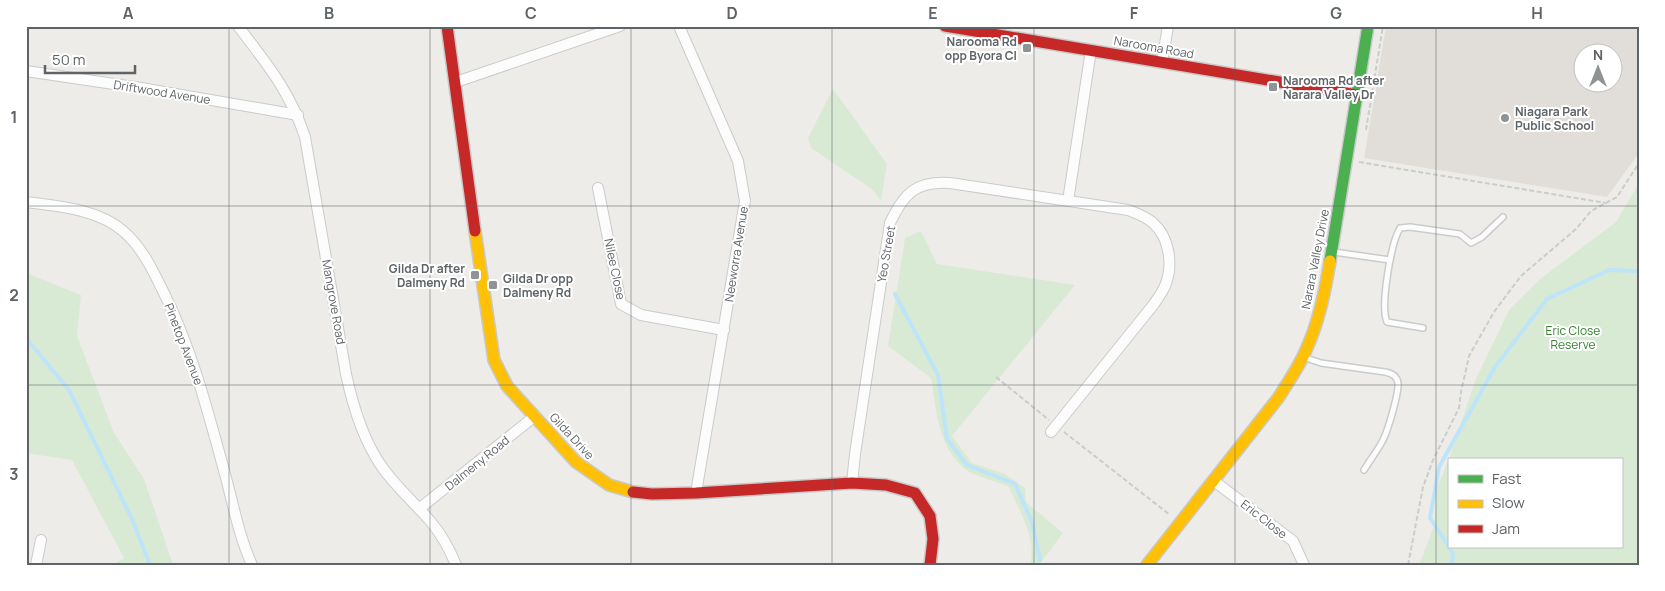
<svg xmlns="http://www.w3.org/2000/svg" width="1665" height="591" viewBox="0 0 1665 591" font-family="Manrope,sans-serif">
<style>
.education{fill:#e1ded9;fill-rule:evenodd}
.green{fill:#d8ead4;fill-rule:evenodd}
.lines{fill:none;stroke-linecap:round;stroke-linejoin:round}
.stream{stroke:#bde4f8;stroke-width:4}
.lane-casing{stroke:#cacbcb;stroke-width:8}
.street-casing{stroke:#cacbcb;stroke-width:12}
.fast-casing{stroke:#c8c9c8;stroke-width:14}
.slow-casing{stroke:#c8c9c8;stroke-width:14}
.jam-casing{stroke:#c8c9c8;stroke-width:14}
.path{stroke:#cacecb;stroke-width:2;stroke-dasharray:5 2.5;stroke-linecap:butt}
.lane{stroke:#fcfcfc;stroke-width:5}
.street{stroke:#fcfcfc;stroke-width:10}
.fast{stroke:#4caf50;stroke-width:11}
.slow{stroke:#ffc107;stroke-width:11}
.jam{stroke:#c62828;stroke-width:11}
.grid{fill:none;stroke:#5e6367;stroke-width:1;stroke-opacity:0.55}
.poi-dot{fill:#909394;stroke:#fff;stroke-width:2}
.labels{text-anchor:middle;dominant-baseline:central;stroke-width:4;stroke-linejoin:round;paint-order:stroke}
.poi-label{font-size:12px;font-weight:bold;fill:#5e6367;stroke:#fff;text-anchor:start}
.street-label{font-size:12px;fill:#5e6367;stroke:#fff}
.park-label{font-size:12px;fill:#368232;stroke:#fff}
.neatline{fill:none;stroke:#5e6367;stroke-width:2}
.grid-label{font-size:16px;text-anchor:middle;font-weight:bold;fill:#5e6367}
</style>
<rect width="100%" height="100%" fill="#eeece9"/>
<path class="education" d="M1386,26H1639V153L1607,197L1364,158ZM1582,52H1612V82H1582Z"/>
<g class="green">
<polygon points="833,89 887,164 881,200 872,189 811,148 808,138"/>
<path d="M1639,183V565H1419L1434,526L1436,490L1450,456L1475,381L1509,310L1540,279L1616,222ZM1449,460H1621V547H1449Z"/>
<path d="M921,231L937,264L1075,285L952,436L972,463L1005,474L1025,488L1026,502L1063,533L1039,565H1030C1037,539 1019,510 1009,487C998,482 975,476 966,470C938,448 936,410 931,378L888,346L905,238Z"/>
<polygon points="26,273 81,295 77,336 114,433 144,479 173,565 112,565 124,558 72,460 26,453"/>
</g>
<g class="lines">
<g class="stream">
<polyline points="895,294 938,375 947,439 967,465 1015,484 1032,522 1040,560"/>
<polyline points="26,338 69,390 132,519 150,565"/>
<polyline points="1449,547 1430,518 1439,467 1495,367 1547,299 1609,270 1639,271"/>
<polyline points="1449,547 1453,554 1452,565"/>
</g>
<g class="lane-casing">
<g id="lane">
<polyline points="1334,252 1390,260"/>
<path d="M1423,328L1387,322C1380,306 1391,243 1400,228L1410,227L1460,234L1471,243L1482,237L1503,217"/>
<path d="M1303,357L1321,363L1385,372C1391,373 1397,376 1398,383C1399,393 1388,430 1383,440C1378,450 1370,460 1364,470"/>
</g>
</g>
<g class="street-casing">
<g id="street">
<path d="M238,26C266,63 290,91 305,137L346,374C353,407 363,440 382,467C396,487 415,503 431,522C441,534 450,550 456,565"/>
<polyline points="679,26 738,161 745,201 696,493"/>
<polyline points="1162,62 1168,26"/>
<polyline points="26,71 141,88 298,115"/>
<polyline points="456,82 620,26"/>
<polyline points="598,188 621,304 641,315 724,330"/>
<polyline points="1068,201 1091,50"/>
<path d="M26,202C58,206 98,209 123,231C142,247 152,269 163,291C192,349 208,412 225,474C233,504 239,536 252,565"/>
<polyline points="1214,481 1293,541 1304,565"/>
<path d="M852,483L855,454L890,223C904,193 916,181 950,183L1128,210C1136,213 1145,216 1152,222C1170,237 1174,267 1164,288C1162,293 1157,299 1154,304L1051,432"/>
<polyline points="419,509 535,416"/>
<polyline points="36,565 41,540"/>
</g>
</g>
<g class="fast-casing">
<polyline id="fast" points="1330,261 1368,26"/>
</g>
<g class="slow-casing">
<g id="slow">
<polyline points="475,231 494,360 507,386 576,462 609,485 633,492"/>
<path d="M1147,565L1279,397C1288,382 1299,367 1306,350C1319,322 1325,291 1330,261"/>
</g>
</g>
<g class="jam-casing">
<g id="jam">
<polyline points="447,26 475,231"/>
<polyline points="945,26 1357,95"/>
<polyline points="633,492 652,494 696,493 852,483 886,485 915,493 930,516 933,539 930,565"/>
</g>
</g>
<g class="path">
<polyline points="1366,130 1383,26"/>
<polyline points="1359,162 1606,203"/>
<polyline points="996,377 1049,420"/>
<polyline points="1064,432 1170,515"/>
<polyline points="1408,565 1423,487 1433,460 1459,408 1461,392 1469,356 1494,312 1521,276 1576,229 1591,211 1617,197 1639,163"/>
</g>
<use href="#lane" class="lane"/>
<use href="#street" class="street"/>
<use href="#fast" class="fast"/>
<use href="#slow" class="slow"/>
<use href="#jam" class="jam"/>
</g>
<path class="grid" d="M229,26V565M430,26V565M631,26V565M832,26V565M1034,26V565M1235,26V565M1436,26V565M26,206H1639M26,385H1639"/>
<g class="poi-dot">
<rect x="1022" y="43" width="10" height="10" rx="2.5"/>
<rect x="1268" y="82" width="10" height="10" rx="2.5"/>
<circle cx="1505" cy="118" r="5"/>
<rect x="470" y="270" width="10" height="10" rx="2.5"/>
<rect x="488" y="280" width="10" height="10" rx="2.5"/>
</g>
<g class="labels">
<g class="poi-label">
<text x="1017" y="41" text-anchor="end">Narooma Rd<tspan x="1017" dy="14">opp Byora Cl</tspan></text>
<text x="1283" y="80">Narooma Rd after<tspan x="1283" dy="14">Narara Valley Dr</tspan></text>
<text x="1515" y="111">Niagara Park<tspan x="1515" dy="14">Public School</tspan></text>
<text x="465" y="268" text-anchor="end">Gilda Dr after<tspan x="465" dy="14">Dalmeny Rd</tspan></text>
<text x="503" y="278">Gilda Dr opp<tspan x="503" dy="14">Dalmeny Rd</tspan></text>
</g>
<g class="street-label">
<text transform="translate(1154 47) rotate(10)">Narooma Road</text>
<text transform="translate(162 92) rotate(9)">Driftwood Avenue</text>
<text transform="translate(736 254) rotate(-81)">Neeworra Avenue</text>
<text transform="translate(886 254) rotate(-80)">Yeo Street</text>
<text transform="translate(1315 259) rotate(-79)">Narara Valley Drive</text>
<text transform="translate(615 269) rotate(78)">Nilee Close</text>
<text transform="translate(334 302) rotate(80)">Mangrove Road</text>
<text transform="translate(184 344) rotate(69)">Pinetop Avenue</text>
<text transform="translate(572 436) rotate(47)">Gilda Drive</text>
<text transform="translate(477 463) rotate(-39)">Dalmeny Road</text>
<text transform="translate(1264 519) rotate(38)">Eric Close</text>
</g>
<g class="park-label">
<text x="1573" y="330">Eric Close<tspan x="1573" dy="14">Reserve</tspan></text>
</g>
</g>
<rect width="1665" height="591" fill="none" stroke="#ffffff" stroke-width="55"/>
<rect x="1448" y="458" width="175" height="90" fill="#ffffff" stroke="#bfc1c2"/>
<rect x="1458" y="475" width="25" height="8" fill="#4caf50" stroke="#bfc1c2"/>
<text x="1492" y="484" font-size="15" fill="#5e6367">Fast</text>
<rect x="1458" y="500" width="25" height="8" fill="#ffc107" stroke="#bfc1c2"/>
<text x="1492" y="508" font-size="15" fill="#5e6367">Slow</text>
<rect x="1458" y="525" width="25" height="8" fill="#c62828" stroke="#bfc1c2"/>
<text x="1492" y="534" font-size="15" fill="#5e6367">Jam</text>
<g transform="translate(1598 68)"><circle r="24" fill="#ffffff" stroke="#bfc1c2"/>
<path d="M0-4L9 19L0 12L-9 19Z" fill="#909394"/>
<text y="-8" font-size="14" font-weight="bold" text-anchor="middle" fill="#5e6367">N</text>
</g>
<path d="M45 65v8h90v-8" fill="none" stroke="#5e6367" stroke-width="2.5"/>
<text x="52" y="65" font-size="15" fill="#5e6367" stroke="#ffffff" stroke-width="4" paint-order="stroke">50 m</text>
<rect x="28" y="28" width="1610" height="536" class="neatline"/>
<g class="grid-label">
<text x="128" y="19">A</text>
<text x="329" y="19">B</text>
<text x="531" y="19">C</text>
<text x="732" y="19">D</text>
<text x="933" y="19">E</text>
<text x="1134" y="19">F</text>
<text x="1336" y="19">G</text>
<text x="1537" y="19">H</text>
<text x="14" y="123">1</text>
<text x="14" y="301">2</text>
<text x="14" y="480">3</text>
</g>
</svg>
